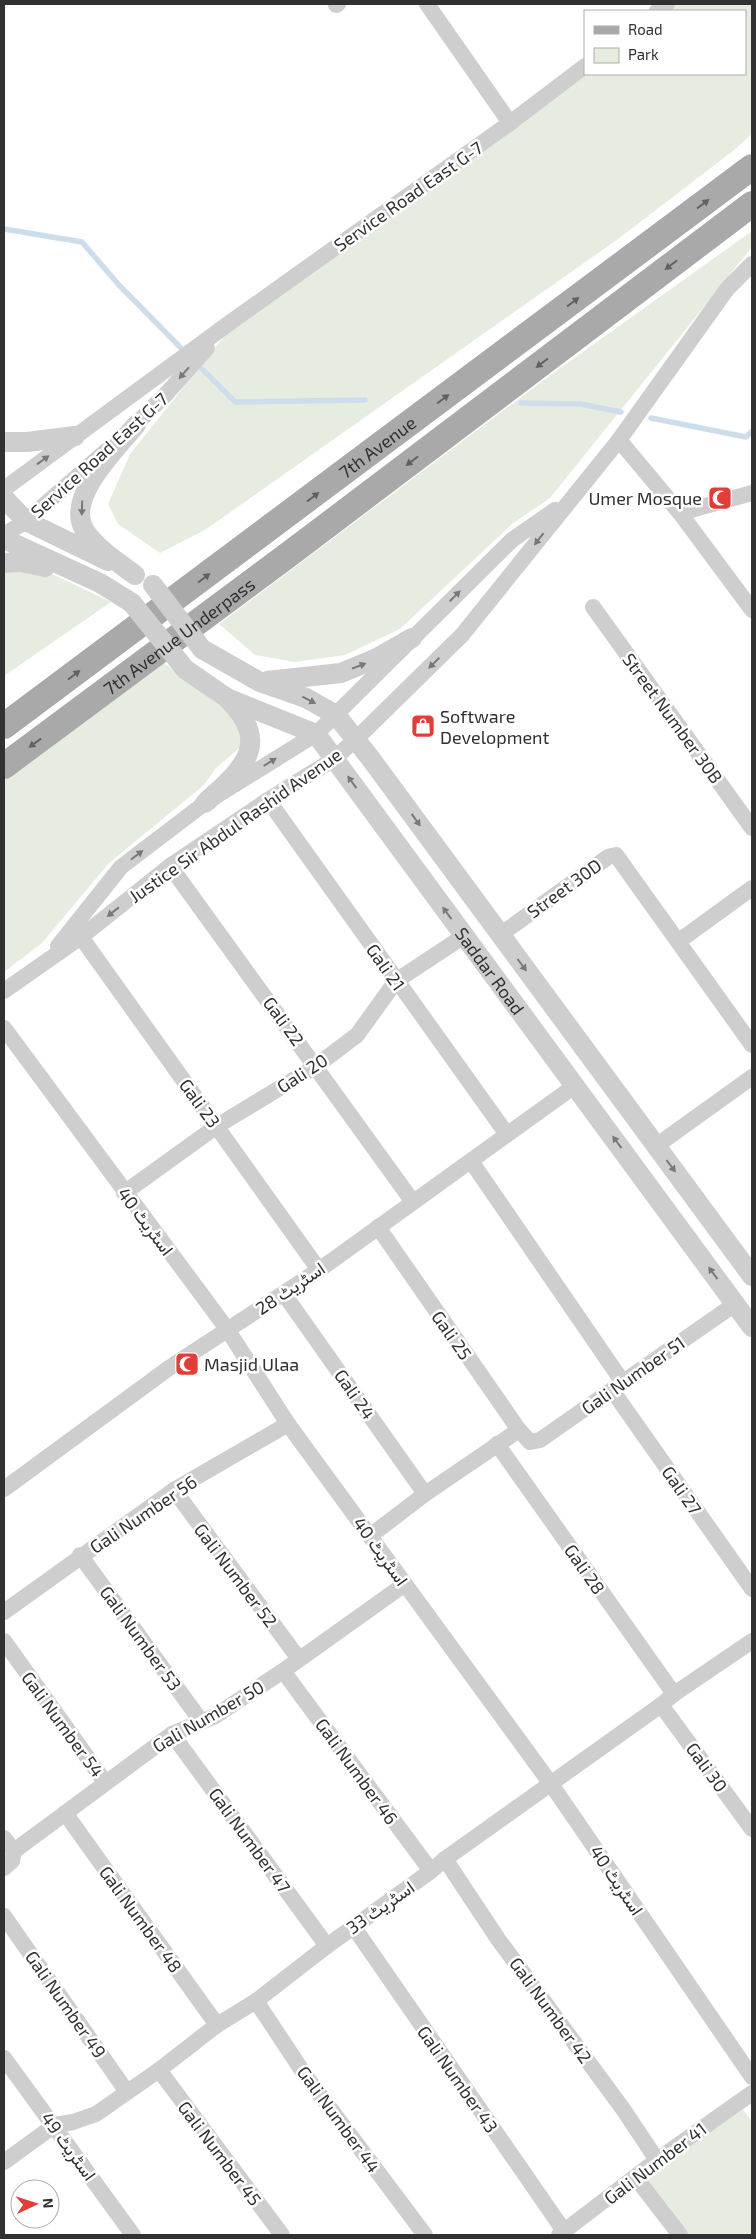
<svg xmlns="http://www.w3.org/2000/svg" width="756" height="2239" viewBox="0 0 756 2239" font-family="'Exo 2',Vazirmatn,sans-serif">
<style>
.green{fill:#e6ede0}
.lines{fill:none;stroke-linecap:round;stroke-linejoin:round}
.stream{stroke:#cdddec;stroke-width:5.5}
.minor{stroke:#cecece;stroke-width:16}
.tertiary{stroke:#cecece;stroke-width:20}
.primary{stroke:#a9a9a9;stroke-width:26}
.tertiary-bridge{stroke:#cecece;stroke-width:20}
.oneway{fill:#616161}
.oneway2{fill:#787878}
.labels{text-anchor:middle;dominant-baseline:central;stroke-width:5;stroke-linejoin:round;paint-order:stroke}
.street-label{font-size:18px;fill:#313131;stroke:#fff}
.poi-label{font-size:18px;fill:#313131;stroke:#fff;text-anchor:start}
</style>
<rect width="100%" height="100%" fill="#fff"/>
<g class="green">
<polygon points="676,4 752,4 752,134 733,151 618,239 205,530 160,553 118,524 108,504 130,454 231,328 585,74 745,74 745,11 666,11"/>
<polygon points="752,231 752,247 550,498 512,524 400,629 345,655 295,662 255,655 219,624 552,374"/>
<polygon points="4,571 52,574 111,602 4,676"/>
<polygon points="159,659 240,721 244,744 216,768 204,785 109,863 42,943 4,972 4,772"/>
<polygon points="742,2108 752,2122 752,2235 687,2235 643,2176"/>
</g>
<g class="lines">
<g class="stream">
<polyline points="4,229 82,242 118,284 180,347"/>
<polyline points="202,369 235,402 365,400"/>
<polyline points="521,403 580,404 621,412"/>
<polyline points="651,418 746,437 752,431"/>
</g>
<g class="minor">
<polyline points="427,4 510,123"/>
<polyline points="336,5 338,4"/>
<polyline points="657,11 667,4"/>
<polyline points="128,432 168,392 207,348"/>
<polyline points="619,440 680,513 752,610"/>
<polyline points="4,489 228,324 510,123 585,66"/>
<polyline points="680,513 752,493"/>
<polyline points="4,535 26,521 106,451"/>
<polyline points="593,607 752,828"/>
<polyline points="268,800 506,1133"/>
<polyline points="170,866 413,1202"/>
<polyline points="500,935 608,857 616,855 752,1045"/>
<polyline points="81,937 319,1270"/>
<polyline points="679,941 752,888"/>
<polyline points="58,946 121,867 205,803 316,734 512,540 555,510"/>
<polyline points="4,991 81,937 170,866 268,800 334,759 355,740 462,635 619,440 727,289 752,264"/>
<polyline points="4,1028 227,1329 288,1424 551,1784 752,2077"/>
<polyline points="656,1146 752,1077"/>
<polyline points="471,1161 622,1381"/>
<polyline points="124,1193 217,1126 316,1066 357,1035 396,981 464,936"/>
<polyline points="378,1227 519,1430 530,1442 540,1440 735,1304"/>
<polyline points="284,1294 425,1494"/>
<polyline points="612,1390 752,1589"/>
<polyline points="497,1444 674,1694"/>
<polyline points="4,1489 169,1368 319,1270 576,1085"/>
<polyline points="174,1490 299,1659"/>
<polyline points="370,1536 425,1494 519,1430"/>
<polyline points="80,1555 201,1721"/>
<polyline points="4,1612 174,1490 288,1424"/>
<polyline points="4,1641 105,1782"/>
<polyline points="283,1671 431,1871"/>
<polyline points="661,1705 752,1829"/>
<polyline points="172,1734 327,1946"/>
<polyline points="65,1813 217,2025"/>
<polyline points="4,1838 14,1851 12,1861 4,1868"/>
<polyline points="14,1851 172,1734 215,1716 283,1671 405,1584"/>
<polyline points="445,1859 498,1939 623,2109 657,2160"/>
<polyline points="4,1916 127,2092"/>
<polyline points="353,1926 564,2231"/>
<polyline points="256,2001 305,2075 425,2235"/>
<polyline points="4,2058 133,2235"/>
<polyline points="159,2070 282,2235"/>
<polyline points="4,2162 55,2125 73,2122 96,2114 159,2070 217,2025 256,2001 327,1946 431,1871 445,1859 661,1705 674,1694 752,1641"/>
<polyline points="636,2178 680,2235"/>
<polyline points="559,2235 657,2160 752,2093"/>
</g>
<g class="tertiary">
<polyline points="4,442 27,442 75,436"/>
<polyline points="4,498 26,521 108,561"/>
<polyline points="4,539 100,583 132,603"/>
<polyline points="4,563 20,562 45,567"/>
<path d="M135,575C118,562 97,549 85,531C64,498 117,448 136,425"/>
<polyline points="202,649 260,682 306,698 336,715 371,759 752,1276"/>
<path id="s1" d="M185,669L227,698L316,734L752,1327"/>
<polyline points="267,681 341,673 377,658 412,638"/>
<path d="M205,803C242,769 273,745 228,699"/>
</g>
<g class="primary">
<path id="s2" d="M4,726L752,167"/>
<path id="s3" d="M4,766L292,552L752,204"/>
</g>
<g class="tertiary-bridge">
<polyline points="153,585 202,649"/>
<polyline points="132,603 185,669"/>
</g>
</g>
<defs><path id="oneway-solid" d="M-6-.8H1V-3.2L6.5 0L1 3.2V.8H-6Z" transform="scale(1.25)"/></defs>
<g class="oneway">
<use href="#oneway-solid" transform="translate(703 204) rotate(-37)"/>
<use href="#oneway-solid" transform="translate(671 265) rotate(143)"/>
<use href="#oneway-solid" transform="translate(573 302) rotate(-37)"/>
<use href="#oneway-solid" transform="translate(542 363) rotate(143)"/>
<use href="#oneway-solid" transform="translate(443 399) rotate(-37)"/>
<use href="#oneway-solid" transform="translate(412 461) rotate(143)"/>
<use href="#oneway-solid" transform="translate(313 497) rotate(-37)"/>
<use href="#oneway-solid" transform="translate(204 578) rotate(-37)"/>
<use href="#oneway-solid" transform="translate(74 675) rotate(-37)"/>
<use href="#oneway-solid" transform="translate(35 743) rotate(144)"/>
</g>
<g class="oneway2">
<use href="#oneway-solid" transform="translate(184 373) rotate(131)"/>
<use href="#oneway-solid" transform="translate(43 460) rotate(-36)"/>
<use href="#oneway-solid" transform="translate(82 508) rotate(92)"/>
<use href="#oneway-solid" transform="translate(539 539) rotate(128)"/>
<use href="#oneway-solid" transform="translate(455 596) rotate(-45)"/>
<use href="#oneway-solid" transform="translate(434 663) rotate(136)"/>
<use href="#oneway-solid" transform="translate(359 666) rotate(-21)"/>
<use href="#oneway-solid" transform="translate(309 700) rotate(27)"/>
<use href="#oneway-solid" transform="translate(270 762) rotate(-32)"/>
<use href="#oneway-solid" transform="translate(352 782) rotate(-126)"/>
<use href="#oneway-solid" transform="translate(416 820) rotate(54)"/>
<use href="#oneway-solid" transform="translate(137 855) rotate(-37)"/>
<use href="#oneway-solid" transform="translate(113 912) rotate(142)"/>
<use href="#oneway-solid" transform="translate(447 913) rotate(-126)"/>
<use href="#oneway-solid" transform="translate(522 965) rotate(53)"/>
<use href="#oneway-solid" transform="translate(617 1142) rotate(-126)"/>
<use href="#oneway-solid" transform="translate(671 1166) rotate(53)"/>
<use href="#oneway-solid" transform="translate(713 1273) rotate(-126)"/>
</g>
<defs>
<g id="mosque-square" transform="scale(1.25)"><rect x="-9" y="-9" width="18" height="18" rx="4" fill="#e23e39" stroke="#fff"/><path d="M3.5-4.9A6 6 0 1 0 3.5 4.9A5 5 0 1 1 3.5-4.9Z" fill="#fff"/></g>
<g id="shop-square" transform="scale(1.25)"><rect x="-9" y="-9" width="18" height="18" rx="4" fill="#e23e39" stroke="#fff"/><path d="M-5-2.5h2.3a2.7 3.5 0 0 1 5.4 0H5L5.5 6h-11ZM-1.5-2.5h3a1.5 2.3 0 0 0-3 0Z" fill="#fff"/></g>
</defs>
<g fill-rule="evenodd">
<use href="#mosque-square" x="720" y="498"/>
<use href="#shop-square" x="423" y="726"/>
<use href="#mosque-square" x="187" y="1364"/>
</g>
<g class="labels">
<g class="street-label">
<text transform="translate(408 196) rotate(-35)">Service Road East G-7</text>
<text stroke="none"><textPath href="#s2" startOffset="466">7th Avenue</textPath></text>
<text transform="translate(99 455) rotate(-42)">Service Road East G-7</text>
<text stroke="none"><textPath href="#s3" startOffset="218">7th Avenue Underpass</textPath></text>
<text transform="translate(673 718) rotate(54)">Street Number 30B</text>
<text transform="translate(235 825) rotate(-35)">Justice Sir Abdul Rashid Avenue</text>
<text transform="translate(564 888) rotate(-36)">Street 30D</text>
<text transform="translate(386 967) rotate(55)">Gali 21</text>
<text stroke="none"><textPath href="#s1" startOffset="441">Saddar Road</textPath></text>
<text transform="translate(284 1021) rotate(54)">Gali 22</text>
<text transform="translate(302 1073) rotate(-33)">Gali 20</text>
<text transform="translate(200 1103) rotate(54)">Gali 23</text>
<text transform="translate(146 1221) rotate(53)">اسٹریٹ 40</text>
<text transform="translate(290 1288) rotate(-34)">اسٹریٹ 28</text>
<text transform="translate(452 1335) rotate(55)">Gali 25</text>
<text transform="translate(633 1375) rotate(-35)">Gali Number 51</text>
<text transform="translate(355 1394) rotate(55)">Gali 24</text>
<text transform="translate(682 1490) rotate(55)">Gali 27</text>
<text transform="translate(143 1514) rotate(-34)">Gali Number 56</text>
<text transform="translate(381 1551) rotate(54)">اسٹریٹ 40</text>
<text transform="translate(585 1569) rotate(55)">Gali 28</text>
<text transform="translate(236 1575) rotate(53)">Gali Number 52</text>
<text transform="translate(141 1638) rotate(54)">Gali Number 53</text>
<text transform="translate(208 1716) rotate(-30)">Gali Number 50</text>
<text transform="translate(63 1724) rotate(54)">Gali Number 54</text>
<text transform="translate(707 1767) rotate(54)">Gali 30</text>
<text transform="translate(357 1771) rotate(54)">Gali Number 46</text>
<text transform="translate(250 1840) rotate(54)">Gali Number 47</text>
<text transform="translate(617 1880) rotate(56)">اسٹریٹ 40</text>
<text transform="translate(380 1907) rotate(-35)">اسٹریٹ 33</text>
<text transform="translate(141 1919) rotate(54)">Gali Number 48</text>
<text transform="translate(66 2004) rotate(55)">Gali Number 49</text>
<text transform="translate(551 2010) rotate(54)">Gali Number 42</text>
<text transform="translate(458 2079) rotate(55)">Gali Number 43</text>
<text transform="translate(339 2119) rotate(54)">Gali Number 44</text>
<text transform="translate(69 2146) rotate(54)">اسٹریٹ 49</text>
<text transform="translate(220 2153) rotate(53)">Gali Number 45</text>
<text transform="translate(655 2163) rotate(-37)">Gali Number 41</text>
</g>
<g class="poi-label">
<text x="702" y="498" text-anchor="end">Umer Mosque</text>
<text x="440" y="716">Software<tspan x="440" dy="21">Development</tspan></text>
<text x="204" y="1364">Masjid Ulaa</text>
</g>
</g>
<rect width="756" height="2239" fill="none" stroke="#313131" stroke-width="10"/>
<rect x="584" y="10" width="162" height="65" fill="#ffffff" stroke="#adadad"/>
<rect x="594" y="26" width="25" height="8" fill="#a9a9a9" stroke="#adadad"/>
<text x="628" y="35" font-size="15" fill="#313131">Road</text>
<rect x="594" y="48" width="25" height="15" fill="#e6ede0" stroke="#adadad"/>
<text x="628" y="60" font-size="15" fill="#313131">Park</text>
<g transform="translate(35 2204) rotate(86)"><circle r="24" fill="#ffffff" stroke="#adadad"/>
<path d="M0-4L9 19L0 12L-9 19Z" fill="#e23e39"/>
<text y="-8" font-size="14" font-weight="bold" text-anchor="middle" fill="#313131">N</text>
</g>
</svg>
